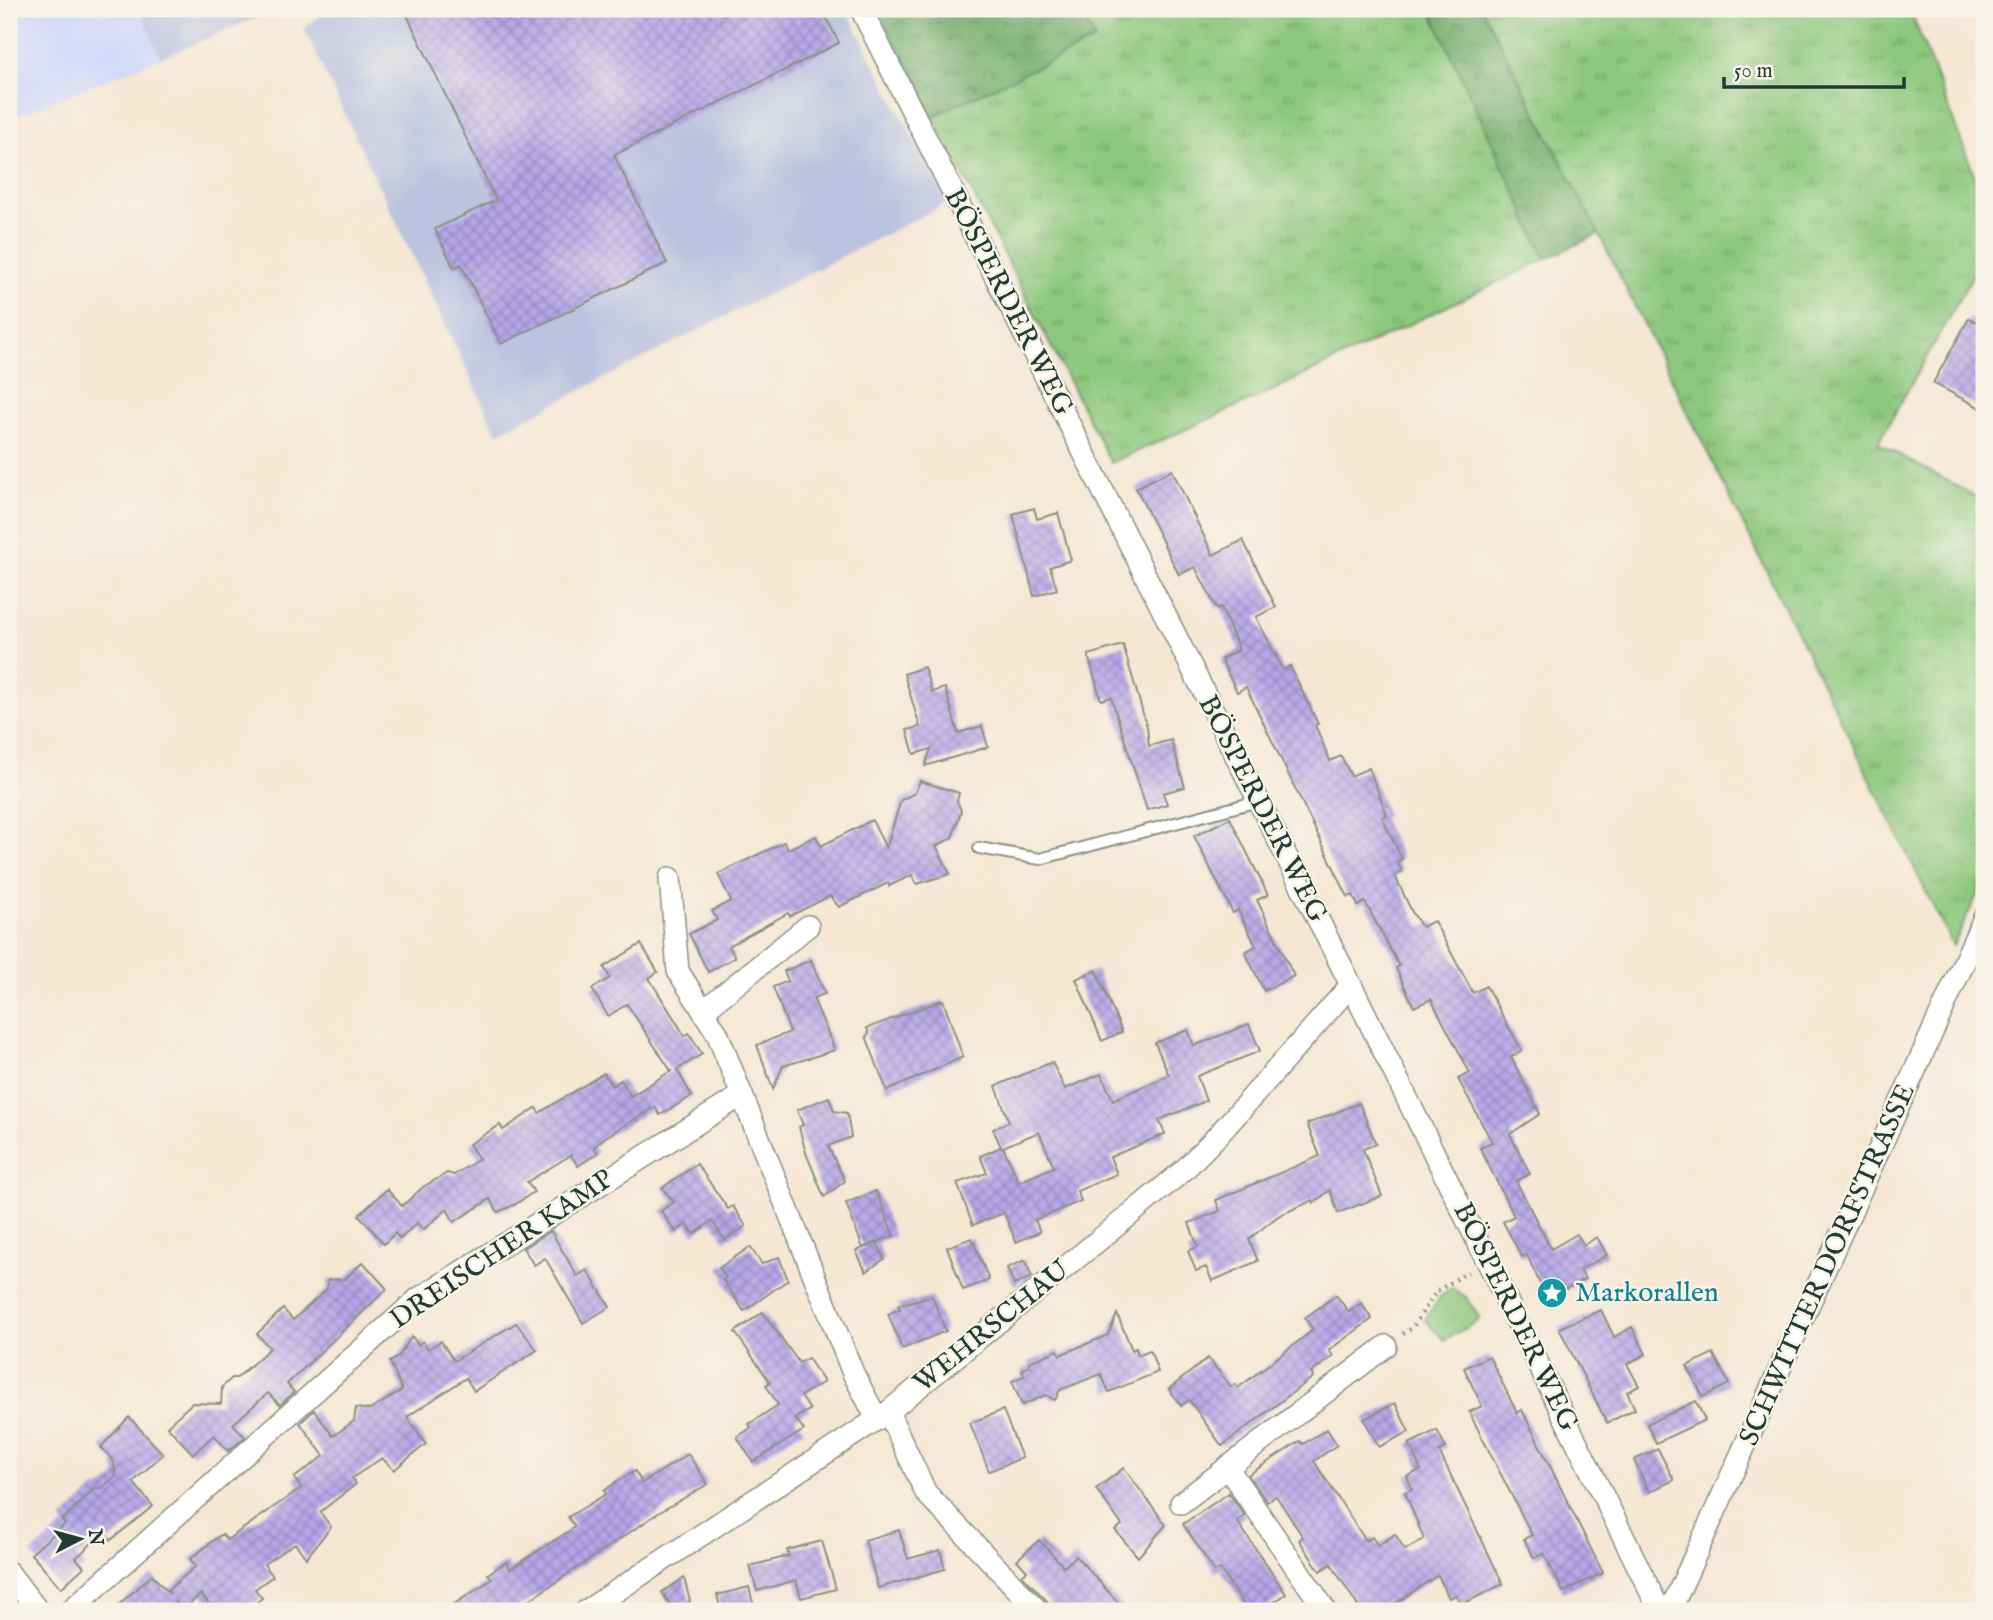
<svg xmlns="http://www.w3.org/2000/svg" width="1993" height="1620" viewBox="0 0 1993 1620" font-family="'IM FELL English',serif">
<style>
.built{fill:#d1d9f9}
.industrial{fill:#bbc3de}
.grass{fill:url(#grass-tufts);stroke:#568258;stroke-width:2}
.forest{fill:url(#forest-crowns);stroke:#487450;stroke-width:2}
.park{fill:#8cc87d;stroke:#568258;stroke-width:2}
.building{fill:url(#building-cross-hatch);fill-rule:evenodd}
.lines{fill:none;stroke-linecap:round;stroke-linejoin:round}
.lane-casing{stroke:#8a9284;stroke-width:14}
.street-casing{stroke:#8a9284;stroke-width:24}
.path{stroke:#8a9284;stroke-width:4.5;stroke-dasharray:2 5;stroke-linecap:butt}
.lane{stroke:#fff;stroke-width:10}
.street{stroke:#fff;stroke-width:21}
.labels{text-anchor:middle;dominant-baseline:central;stroke-width:5;stroke-linejoin:round;paint-order:stroke}
.street-label{font-size:28px;fill:#1f3d34;stroke:#f7f3e8}
.culture-label{font-size:28px;fill:#0d838f;stroke:#f7f3e8;text-anchor:start}
</style>
<defs>
<pattern id="grass-tufts" width="24" height="20" patternUnits="userSpaceOnUse" patternTransform="scale(1.75)"><rect width="24" height="20" fill="#8cc87d"/><path d="M3 7l-1-3M5 7V3M7 7l1-3M15 17l-1-3M17 17v-4M19 17l1-3" fill="none" stroke="#72a467"/></pattern>
<pattern id="forest-crowns" width="20" height="18" patternUnits="userSpaceOnUse" patternTransform="scale(1.75)"><rect width="20" height="18" fill="#71ac6c"/><path d="M2 6a3 3 0 1 1 6 0M12 15a3 3 0 1 1 6 0" fill="none" stroke="#5c8d5a"/></pattern>
<pattern id="building-cross-hatch" width="8" height="8" patternUnits="userSpaceOnUse" patternTransform="scale(1.75)"><rect width="8" height="8" fill="#b6a7e9"/><path d="M0 0l8 8M0 8l8-8" fill="none" stroke="#9389be"/></pattern>
</defs>
<rect width="100%" height="100%" fill="#f7f3e8"/>
<filter id="ink" filterUnits="userSpaceOnUse"><feTurbulence type="fractalNoise" baseFrequency=".0143" numOctaves="2"/><feDisplacementMap in="SourceGraphic" scale="14" xChannelSelector="R" yChannelSelector="G"/><feConvolveMatrix kernelMatrix="1 2 1 2 8 2 1 2 1" color-interpolation-filters="sRGB"/></filter>
<filter id="wash" filterUnits="userSpaceOnUse"><feTurbulence type="fractalNoise" baseFrequency=".00686" numOctaves="4" result="noise"/><feDisplacementMap in="SourceGraphic" scale="28" xChannelSelector="R" yChannelSelector="G"/><feGaussianBlur stdDeviation="1.57" result="paint"/><feColorMatrix in="noise" values="0 0 0 0 0 0 0 0 0 0 0 0 0 0 0 0 0 1.4 0 .05"/><feComposite in="paint" operator="in"/></filter>
<g filter="url(#wash)">
<rect width="100%" height="100%" fill="#f5e7d3"/>
<polygon class="built" points="9,9 140,9 160,58 9,119"/>
<g class="industrial">
<polygon points="140,9 277,9 160,58"/>
<polygon points="328,9 846,9 947,203 497,433 304,29"/>
</g>
<g class="grass">
<polygon points="1080,9 1430,9 1546,259 1267,393 1111,463 933,116 1094,40"/>
<polygon points="1482,9 1910,9 1984,200 1984,255 1878,443 1984,501 1984,880 1953,946 1599,234"/>
</g>
<g class="forest">
<polygon points="877,9 1080,9 1095,40 933,116"/>
<polygon points="1430,9 1482,9 1599,234 1546,259"/>
</g>
<polygon class="park" points="1452,1288 1466,1297 1479,1317 1478,1321 1444,1340 1425,1320 1440,1297"/>
<g id="blocks">
<g class="building">
<polygon points="404,9 822,9 839,43 614,155 667,263 501,344 461,264 454,268 435,229 496,200"/>
<polygon points="1969,318 1984,326 1984,410 1933,383"/>
<polygon points="1172,470 1213,555 1243,540 1276,607 1256,617 1283,670 1290,666 1318,724 1315,725 1330,761 1341,756 1351,776 1369,768 1387,815 1382,817 1402,859 1397,862 1402,872 1395,876 1412,912 1422,927 1434,921 1473,993 1486,986 1522,1051 1511,1057 1540,1114 1510,1134 1530,1174 1516,1181 1551,1249 1577,1234 1584,1245 1597,1237 1607,1255 1580,1270 1585,1279 1547,1299 1527,1255 1522,1257 1503,1222 1514,1216 1480,1148 1492,1142 1458,1079 1470,1073 1431,999 1414,1007 1396,968 1399,966 1365,902 1358,906 1353,895 1348,897 1246,687 1237,692 1221,659 1239,650 1221,607 1217,609 1195,567 1179,575 1136,488"/>
<polygon points="1034,508 1037,519 1058,513 1071,560 1050,567 1057,589 1034,596 1013,514"/>
<polygon points="1123,645 1147,727 1149,746 1171,740 1185,787 1163,793 1167,804 1147,810 1111,697 1101,700 1088,655"/>
<polygon points="924,667 932,692 945,688 958,733 982,726 988,747 925,766 931,749 914,754 907,730 920,727 904,674"/>
<polygon points="920,781 959,793 957,801 961,811 952,838 936,846 950,874 917,884 912,875 889,886 888,883 839,907 830,896 790,916 788,913 729,946 735,957 708,972 689,934 717,920 712,911 731,901 718,874 784,842 788,849 816,836 821,846 872,820 886,848 901,800 915,793"/>
<polygon points="1230,818 1268,895 1257,900 1294,976 1264,991 1245,952 1256,946 1238,910 1233,913 1194,836"/>
<polygon points="641,944 658,972 649,978 685,1036 689,1033 702,1054 677,1070 692,1096 660,1115 655,1107 604,1138 594,1147 598,1153 578,1166 571,1155 527,1182 534,1192 514,1205 498,1212 490,1199 454,1222 447,1209 423,1230 417,1223 400,1239 395,1233 384,1244 359,1215 387,1189 402,1206 423,1187 447,1173 454,1175 479,1159 469,1144 500,1125 503,1130 536,1108 539,1113 604,1073 612,1086 621,1080 631,1096 671,1071 627,1004 608,1016 592,989 610,978 604,967"/>
<polygon points="811,960 825,994 813,998 835,1050 783,1066 773,1089 757,1045 790,1032 773,987 788,981 784,971"/>
<polygon points="1096,970 1122,1032 1102,1041 1076,979"/>
<polygon points="943,1000 963,1057 887,1091 866,1036 869,1034 867,1028"/>
<path d="M1249,1024L1260,1051L1197,1076L1206,1101L1159,1120L1165,1134L1110,1157L1117,1174L1077,1191L1081,1201L1035,1220L1040,1232L1016,1242L1004,1213L973,1225L957,1183L987,1173L980,1156L1001,1147L993,1129L1009,1122L996,1086L1052,1062L1065,1089L1101,1074L1113,1100L1169,1075L1155,1043L1188,1030L1194,1046ZM1039,1132L1054,1167L1019,1182L1003,1147Z"/>
<polygon points="829,1097 834,1111 847,1113 851,1137 828,1146 845,1181 824,1197 806,1153 799,1127 803,1125 797,1110"/>
<polygon points="1359,1103 1376,1144 1363,1149 1382,1196 1338,1213 1330,1190 1314,1203 1313,1200 1278,1216 1249,1239 1258,1261 1212,1281 1206,1267 1196,1271 1188,1251 1198,1247 1189,1223 1220,1211 1216,1200 1320,1156 1307,1124"/>
<polygon points="697,1164 728,1209 733,1206 746,1226 725,1240 712,1221 694,1234 687,1224 676,1232 661,1211 674,1202 662,1188"/>
<polygon points="876,1191 894,1236 863,1248 846,1203"/>
<polygon points="551,1231 577,1276 587,1270 610,1307 583,1323 545,1258 534,1265 523,1248"/>
<polygon points="972,1238 989,1280 963,1290 947,1247"/>
<polygon points="877,1242 884,1259 866,1272 856,1251"/>
<polygon points="750,1247 762,1264 779,1257 788,1280 744,1311 723,1280 726,1277 719,1268"/>
<polygon points="1025,1260 1032,1277 1014,1285 1007,1268"/>
<polygon points="363,1262 387,1289 287,1384 294,1392 280,1405 268,1393 233,1424 245,1437 228,1451 214,1435 193,1454 167,1426 192,1403 221,1404 222,1387 232,1378 237,1378 270,1348 257,1334 283,1309 293,1320 327,1289 328,1280 345,1279"/>
<polygon points="1336,1295 1349,1312 1361,1303 1372,1319 1329,1350 1333,1356 1311,1373 1313,1377 1222,1446 1189,1400 1181,1406 1169,1389 1208,1358 1231,1387 1235,1384 1238,1388 1313,1330 1305,1318"/>
<polygon points="932,1296 946,1331 902,1349 888,1314 900,1309 898,1305"/>
<polygon points="1601,1310 1614,1337 1632,1327 1646,1354 1627,1364 1639,1386 1627,1392 1635,1409 1607,1423 1559,1328"/>
<polygon points="763,1312 799,1363 808,1358 824,1382 801,1396 810,1410 795,1418 804,1430 753,1462 737,1437 751,1428 749,1424 778,1405 766,1385 770,1382 735,1332"/>
<polygon points="1117,1314 1132,1350 1136,1348 1138,1355 1150,1350 1158,1372 1109,1392 1101,1374 1060,1390 1055,1400 1046,1395 1022,1405 1012,1381 1024,1376 1022,1370 1030,1366 1029,1362 1058,1350 1060,1355 1108,1335"/>
<polygon points="516,1323 537,1350 474,1391 466,1378 407,1417 426,1444 394,1470 382,1458 352,1478 356,1484 320,1512 331,1527 306,1558 295,1543 264,1564 273,1576 255,1589 262,1598 246,1611 215,1611 201,1594 183,1610 176,1602 166,1611 112,1611 152,1575 170,1594 167,1591 196,1566 190,1559 222,1534 227,1540 301,1488 294,1478 324,1456 300,1423 314,1410 333,1436 354,1421 356,1408 370,1410 402,1390 390,1362 398,1357 412,1336 418,1345 423,1341 428,1349 441,1341 454,1361"/>
<polygon points="1713,1353 1729,1384 1703,1397 1687,1366"/>
<polygon points="1489,1356 1517,1413 1522,1410 1603,1573 1563,1592 1544,1553 1534,1558 1524,1539 1532,1535 1469,1412 1482,1406 1464,1368"/>
<polygon points="1696,1401 1705,1420 1656,1443 1647,1424"/>
<polygon points="1395,1403 1409,1432 1379,1447 1364,1419"/>
<polygon points="1003,1410 1022,1458 989,1471 970,1423"/>
<polygon points="129,1417 163,1454 133,1482 153,1506 111,1540 104,1532 76,1558 84,1567 61,1588 31,1554 65,1524 62,1520 95,1488 101,1488 116,1476 113,1460 101,1447"/>
<polygon points="1327,1429 1337,1445 1314,1461 1366,1541 1372,1537 1378,1546 1395,1534 1405,1550 1424,1539 1405,1492 1412,1489 1407,1476 1421,1470 1409,1444 1437,1430 1446,1448 1439,1451 1503,1584 1461,1605 1456,1595 1449,1598 1438,1575 1384,1611 1361,1611 1331,1564 1320,1571 1299,1540 1303,1537 1276,1496 1267,1502 1248,1475 1300,1441 1303,1444"/>
<polygon points="1658,1449 1674,1480 1649,1492 1634,1460"/>
<polygon points="688,1454 708,1484 660,1512 513,1611 444,1611 492,1579 488,1574 506,1562 510,1569 575,1527 568,1517 606,1494 604,1491 616,1482 635,1471 642,1483"/>
<polygon points="1124,1468 1166,1525 1138,1557 1115,1530 1122,1525 1096,1489"/>
<polygon points="1229,1493 1245,1516 1237,1521 1286,1594 1261,1611 1248,1611 1220,1569 1215,1572 1183,1524"/>
<polygon points="899,1530 908,1559 940,1550 945,1569 878,1588 865,1540"/>
<polygon points="1039,1540 1064,1567 1076,1556 1126,1611 1051,1611 1048,1602 1022,1575 1027,1571 1017,1560"/>
<polygon points="822,1541 836,1589 801,1598 796,1580 757,1591 750,1566 789,1556 787,1550"/>
<polygon points="684,1578 690,1601 674,1611 662,1592"/>
<polygon points="749,1587 755,1611 721,1611 717,1595"/>
</g>
</g>
</g>
<g filter="url(#ink)">
<use href="#blocks" fill-opacity="0" stroke="#8a9284" stroke-width="2"/>
<g class="lines">
<g class="lane-casing">
<polyline id="lane" points="979,848 1040,859 1258,801"/>
</g>
<g class="street-casing">
<g id="street">
<polyline points="861,9 1351,985 1660,1611"/>
<polyline points="670,878 678,971 717,1033 853,1373 877,1419"/>
<polyline points="703,1011 808,926"/>
<polyline points="888,1412 926,1493 1038,1611"/>
<polyline points="1227,1467 1326,1611"/>
<polyline points="1181,1503 1386,1346"/>
<polyline points="9,1573 38,1611"/>
<polyline points="70,1611 418,1299 742,1095"/>
<polyline points="586,1611 888,1412 1132,1213 1184,1170 1221,1132 1351,985"/>
<polyline points="1670,1611 1984,918"/>
</g>
</g>
<polyline class="path" points="1403,1334 1412,1328 1437,1291 1468,1272"/>
<use href="#lane" class="lane"/>
<use href="#street" class="street"/>
</g>
</g>
<defs>
<g id="sight-disc" transform="scale(1.575)"><circle r="9.5" fill="#0f9aa8" stroke="#f7f3e8"/><path d="M0-6L1.8-2.2L6-1.7L2.9 1.2L3.7 5.4L0 3.3L-3.7 5.4L-2.9 1.2L-6-1.7L-1.8-2.2Z" fill="#fff"/></g>
</defs>
<g fill-rule="evenodd">
<use href="#sight-disc" x="1552" y="1293"/>
</g>
<g class="labels">
<g class="street-label">
<text transform="translate(1008 302) rotate(63)">BÖSPERDER WEG</text>
<text transform="translate(1262 809) rotate(63)">BÖSPERDER WEG</text>
<text transform="translate(502 1250) rotate(-34)">DREISCHER KAMP</text>
<text transform="translate(1828 1265) rotate(-66)">SCHWITTER DORFSTRASSE</text>
<text transform="translate(1515 1317) rotate(64)">BÖSPERDER WEG</text>
<text transform="translate(992 1327) rotate(-39)">WEHRSCHAU</text>
</g>
<g class="culture-label">
<text x="1575" y="1293">Markorallen</text>
</g>
</g>
<rect width="1993" height="1620" fill="none" stroke="#f7f3e8" stroke-width="35"/>
<g transform="translate(80 1539) rotate(84)" stroke="#f7f3e8" stroke-width="5" paint-order="stroke">
<path d="M0-5L12 26L0 18L-12 26Z" fill="#1f3d34"/>
<text y="-10" font-size="19" font-weight="bold" text-anchor="middle" fill="#1f3d34">N</text>
</g>
<path d="M1724 77v10h180v-10" fill="none" stroke="#1f3d34" stroke-width="3.5"/>
<text x="1734" y="77" font-size="21" fill="#1f3d34" stroke="#f7f3e8" stroke-width="5" paint-order="stroke">50 m</text>
</svg>
